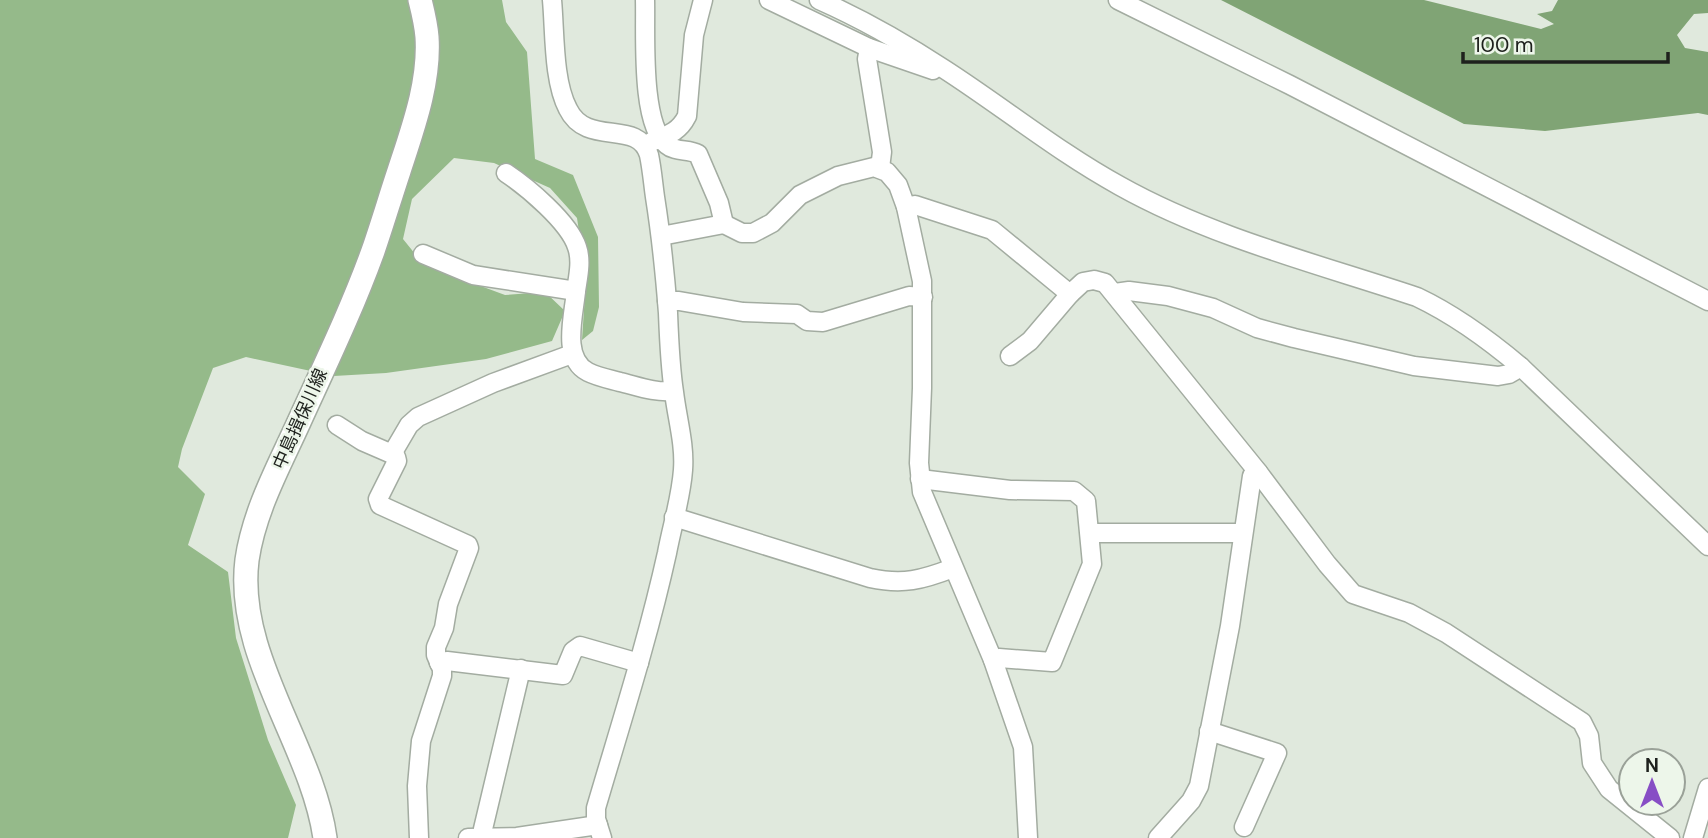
<svg xmlns="http://www.w3.org/2000/svg" width="1708" height="838" viewBox="0 0 1708 838" font-family="'DM Sans','Noto Sans JP',sans-serif">
<style>
.forest{fill:#95ba8a}
.water{fill:#80a475}
.lines{fill:none;stroke-linecap:round;stroke-linejoin:round}
.minor-casing{stroke:#a3aca1;stroke-width:21}
.major-casing{stroke:#a3aca1;stroke-width:26}
.minor{stroke:#fff;stroke-width:18}
.major{stroke:#fff;stroke-width:23}
.labels{text-anchor:middle;dominant-baseline:central;stroke-width:5;stroke-linejoin:round;paint-order:stroke}
.street-label{font-size:18px;fill:#1e211d;stroke:#edf6ea}
</style>
<rect width="100%" height="100%" fill="#e0e9dd"/>
<polygon class="forest" points="0,0 502,0 506,22 527,52 535,159 573,175 598,237 599,307 593,331 582,340 586,279 577,218 550,188 494,163 454,158 412,199 403,239 424,265 505,295 545,292 565,311 552,341 486,359 386,373 334,376 246,357 213,368 182,449 178,467 205,494 188,545 228,572 236,638 268,740 296,805 288,838 0,838"/>
<polygon class="water" points="1221,0 1424,0 1541,29 1554,24 1537,14 1552,11 1558,0 1708,0 1708,13 1694,14 1677,35 1685,48 1708,52 1708,115 1698,113 1545,131 1464,124"/>
<g class="lines">
<g class="minor-casing">
<g id="minor">
<path d="M552,0C555,32 553,81 568,109C587,148 638,118 649,155C652,169 653,183 655,197C661,235 665,274 668,313C669,339 670,366 674,392C677,418 685,444 683,470C681,498 672,526 667,553C648,639 621,723 596,808V819L602,838"/>
<path d="M645,0C646,32 640,125 667,145C675,152 689,149 698,154L719,203L724,224"/>
<polyline points="769,0 869,48 933,70"/>
<path d="M819,0C862,19 904,43 944,69C1003,107 1058,152 1120,186C1211,237 1318,264 1417,297C1455,315 1489,340 1521,367L1708,546"/>
<polyline points="1118,0 1290,85 1708,301"/>
<polyline points="869,48 867,59 882,152 880,168"/>
<path d="M651,142C668,135 679,132 687,116L694,35L703,0"/>
<path d="M506,173C527,187 569,222 577,247C582,261 578,277 576,291"/>
<polyline points="906,207 915,205 992,230 1070,294"/>
<polyline points="661,236 724,224 742,233 753,233 772,223 800,195 838,176 874,167 887,172 898,185 906,207 922,281 922,388 919,463 922,492 993,660 1023,747 1028,838"/>
<path d="M423,254L473,275L576,291C574,315 561,358 588,372C598,377 609,379 620,382C637,386 655,393 673,391"/>
<polyline points="1115,293 1129,291 1168,296 1213,308 1257,328 1294,338 1414,366 1498,376 1509,374 1521,367"/>
<polyline points="667,301 679,301 743,312 797,314 807,321 823,322 909,296 923,297"/>
<polyline points="1010,356 1030,341 1070,294 1083,282 1094,280 1105,283 1258,472 1327,564 1353,594 1409,613 1446,633 1582,722 1589,736 1592,763 1609,789 1670,838"/>
<polyline points="337,425 362,441 392,454 409,425 418,417 493,383 572,354"/>
<polyline points="392,454 396,457 397,461 378,499 380,505 468,545 469,548 448,604 444,628 436,647 436,655 442,669 442,676 421,741 417,786 419,838"/>
<polyline points="920,479 1010,490 1074,491 1086,501 1092,564 1052,662 999,658 993,660"/>
<path d="M674,517L870,578C903,585 922,580 953,568"/>
<polyline points="1090,533 1243,533"/>
<polyline points="439,663 447,661 563,675 573,651 580,646 639,663"/>
<polyline points="1209,731 1277,753 1244,827"/>
<polyline points="483,837 483,829 521,669"/>
<polyline points="468,838 517,837 598,825"/>
<polyline points="1158,838 1191,801 1199,786 1230,626 1252,476 1258,472"/>
<polyline points="1693,838 1708,788"/>
</g>
</g>
<g class="major-casing">
<path id="major" d="M325,838C312,746 235,656 247,560C254,511 279,466 299,422C325,365 352,309 373,251C382,225 390,198 399,171C413,128 430,82 427,37C426,24 423,12 420,0"/>
</g>
<use href="#minor" class="minor"/>
<use href="#major" class="major"/>
</g>
<g class="labels">
<g class="street-label">
<text transform="translate(300 419) rotate(-66)">中島揖保川線</text>
</g>
</g>
<g transform="translate(1652 782)"><circle r="33" fill="#edf6ea" stroke="#9aa198" stroke-width="2"/>
<path d="M0-5L12 26L0 18L-12 26Z" fill="#874ec5"/>
<text y="-10" font-size="19" font-weight="bold" text-anchor="middle" fill="#1e211d">N</text>
</g>
<path d="M1463 52v10h205v-10" fill="none" stroke="#1e211d" stroke-width="3.5"/>
<text x="1474" y="52" font-size="21" fill="#1e211d" stroke="#edf6ea" stroke-width="5" paint-order="stroke">100 m</text>
</svg>
